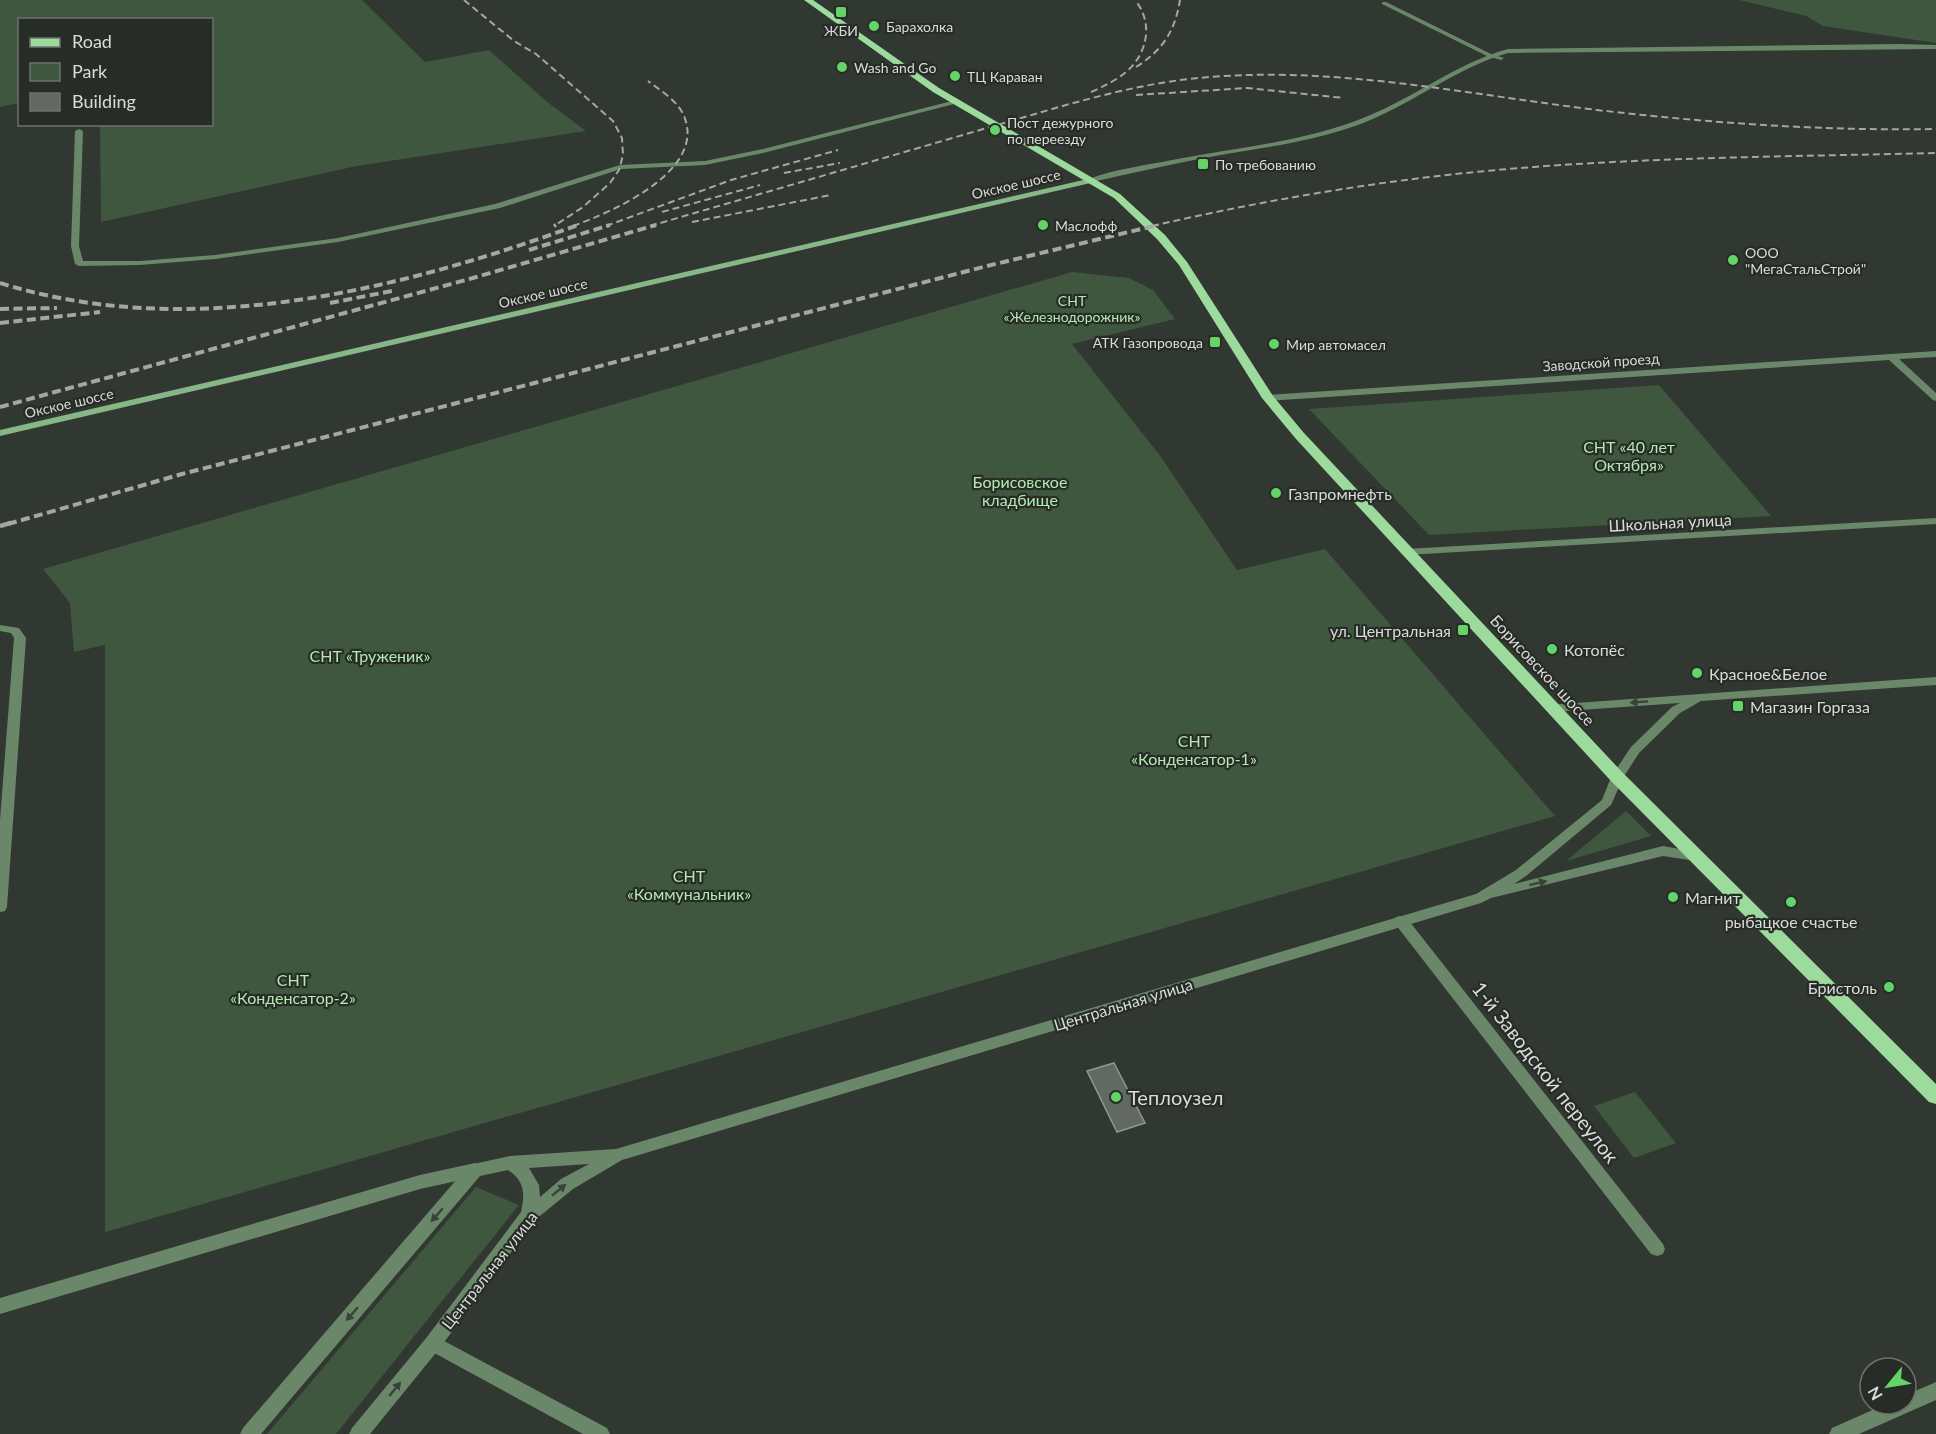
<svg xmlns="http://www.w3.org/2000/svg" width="1936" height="1434" viewBox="0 0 1936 1434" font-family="Lato,sans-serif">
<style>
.green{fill:#3f573f}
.building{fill:#626862;stroke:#909790;stroke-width:1.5}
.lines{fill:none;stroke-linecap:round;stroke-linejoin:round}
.minor{fill:#6a8869;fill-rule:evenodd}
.tertiary{fill:#6a8869;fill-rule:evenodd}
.secondary{fill:#87b786;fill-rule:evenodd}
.primary{fill:#9cdb9c;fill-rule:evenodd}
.rail-far2{stroke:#a4a8a4;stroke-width:2;stroke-dasharray:7 4;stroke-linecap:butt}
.rail-far1{stroke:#a4a8a4;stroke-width:4;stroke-dasharray:9 4.5;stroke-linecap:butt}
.rail{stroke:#a4a8a4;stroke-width:4.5;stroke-dasharray:12 6;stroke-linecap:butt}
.oneway{fill:#384338}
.poi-dot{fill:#64d468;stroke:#272c27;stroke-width:2}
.labels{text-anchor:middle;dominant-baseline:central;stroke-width:4.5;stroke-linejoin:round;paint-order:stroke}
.far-poi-label{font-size:14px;fill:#d9dcd9;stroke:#272c27;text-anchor:start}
.far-street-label{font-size:14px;fill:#d9dcd9;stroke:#272c27}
.far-park-label{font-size:14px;fill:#b2eab1;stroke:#272c27}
.park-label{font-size:16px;fill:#b2eab1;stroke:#272c27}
.poi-label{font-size:16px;fill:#d9dcd9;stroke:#272c27;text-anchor:start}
.street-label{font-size:16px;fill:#d9dcd9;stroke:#272c27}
.near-street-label{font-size:20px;fill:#d9dcd9;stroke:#272c27}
.near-poi-label{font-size:20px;fill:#d9dcd9;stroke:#272c27;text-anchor:start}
</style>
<rect width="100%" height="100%" fill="#313731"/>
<g class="green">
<polygon points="0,0 362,0 425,62 489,50 546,101 586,131 357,166 101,222 100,125 212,124 212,20 20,20 19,103 0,107"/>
<polygon points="1739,0 1936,0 1936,43 1823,26 1806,16"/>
<polygon points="1072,272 1129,278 1153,290 1175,319 1072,344 1161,457 1237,570 1325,549 1555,816 105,1232 105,645 74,652 70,603 43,569"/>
<polygon points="1659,385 1771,516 1429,535 1309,409"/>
<polygon points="1626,811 1651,836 1566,861"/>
<polygon points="1635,1092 1676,1143 1634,1158 1594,1106"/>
<polygon points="476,1187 519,1205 336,1434 267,1434"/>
</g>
<polygon class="building" points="1114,1063 1145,1123 1117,1132 1087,1071"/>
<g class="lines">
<g class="minor">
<polygon points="1382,2 1386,2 1491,54 1504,58 1501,60 1487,56 1382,4"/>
<polygon points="956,100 958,101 958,103 763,153 705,165 621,169 500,208 338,242 215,259 140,265 79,266 75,264 71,246 75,131 79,129 83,131 79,246 83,261 140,261 215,255 338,238 495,204 620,165 705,161 763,149"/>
<polygon points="1936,351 1936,357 1899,359 1936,393 1936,401 1933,400 1889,360 1268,401 1263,398 1268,395"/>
<polygon points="1936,518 1936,524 1406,555 1401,552 1406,549"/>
<polygon points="0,625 19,628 26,638 7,907 5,911 0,912 0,820 14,638 11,633 0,631"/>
<polygon points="1401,916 1406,917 1663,1244 1665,1249 1663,1254 1657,1256 1651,1254 1396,925 1394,921 1396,917"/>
<polygon points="475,1163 481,1165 483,1170 481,1175 475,1177 420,1189 0,1314 0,1298 420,1175"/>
<polygon points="433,1335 607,1428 610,1434 583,1434 427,1349 424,1343 427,1337"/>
<polygon points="1936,1382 1936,1400 1859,1434 1829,1434 1832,1428 1886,1404 1906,1404 1906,1395"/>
</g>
<g class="tertiary">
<path d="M1899,44L1936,45V49L1508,53C1452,69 1407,109 1352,127C1311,141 1269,147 1226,154C1181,162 1137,172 1092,182L1088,180C1103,171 1153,164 1172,160C1238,147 1306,142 1368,116C1417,96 1457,63 1508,49Z"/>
<path d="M1936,677V685L1701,701L1680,713L1639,753L1623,778L1611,805L1526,876L1514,884L1663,846L1701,853L1703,856L1701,859L1696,861L1663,856L1491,898L1481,903L622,1160L573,1189L535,1220L439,1349L370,1434H349L352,1428L427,1337L521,1212C525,1194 525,1181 508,1170L480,1176L261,1434H240L243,1428L469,1165L510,1156L616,1149L1476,894L1516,870L1602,800L1611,777L1631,747L1672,707L1680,703L1552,712L1548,711L1546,708L1548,705ZM589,1164L561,1179L540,1197L539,1185L529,1168Z"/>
</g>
<polygon class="secondary" points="1092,178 1096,180 1095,182 0,436 0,430"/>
<polygon class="primary" points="804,0 813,0 939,88 1120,194 1165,235 1187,262 1273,396 1304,433 1623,773 1936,1084 1936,1104 1929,1102 1611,781 1296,439 1262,398 1179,265 1157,239 1114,198 933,92"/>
<g class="rail-far2">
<polyline points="464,0 514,41 536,54 613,121 622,138 623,155 619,170 610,183 583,207 554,226"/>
<path d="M1136,67C1163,50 1175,31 1180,0"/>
<path d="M1091,92C1118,80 1142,67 1146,35C1147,21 1143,10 1135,0"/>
<polyline points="1136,95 1247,88 1344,98"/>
<polyline points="784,173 840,163"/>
<polyline points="662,212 760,185"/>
<polyline points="692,222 831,195"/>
<path d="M573,226C612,212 707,171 684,116C678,101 661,91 648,81"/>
<polyline points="606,226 731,180 838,150"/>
<path d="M650,226L1066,105C1110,93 1154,82 1199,78C1332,65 1465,94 1597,110C1710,123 1822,131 1936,129"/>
<path d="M1152,226C1252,203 1354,185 1456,174C1615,157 1776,157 1936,153"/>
</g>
<g class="rail-far1">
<polyline points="554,226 556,225"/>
<polyline points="529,250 610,225"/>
<path d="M0,283C189,342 397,291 578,225"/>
<polyline points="330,303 392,291"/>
<polyline points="0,309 57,308"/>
<polyline points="0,323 100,312"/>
<polyline points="0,407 473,278 656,225"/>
<polyline points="8,524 182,474 987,266 1158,225"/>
</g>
<polyline class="rail" points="0,526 14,522"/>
</g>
<defs><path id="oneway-solid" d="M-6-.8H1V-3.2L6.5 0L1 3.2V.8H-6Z" transform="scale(1.5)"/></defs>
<g class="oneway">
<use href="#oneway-solid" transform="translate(1639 702) rotate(176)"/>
<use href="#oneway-solid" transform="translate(1538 883) rotate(-14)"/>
<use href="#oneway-solid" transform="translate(559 1190) rotate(-39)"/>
<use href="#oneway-solid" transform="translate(437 1215) rotate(131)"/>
<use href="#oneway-solid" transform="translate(352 1314) rotate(131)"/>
<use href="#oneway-solid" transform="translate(395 1389) rotate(-51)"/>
</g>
<g class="poi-dot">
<rect x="835" y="6" width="12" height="12" rx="3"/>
<circle cx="874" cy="26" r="6"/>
<circle cx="842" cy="67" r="6"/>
<circle cx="955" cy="76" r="6"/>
<circle cx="995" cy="130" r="6"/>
<rect x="1197" y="158" width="12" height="12" rx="3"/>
<circle cx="1043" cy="225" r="6"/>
<circle cx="1733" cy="260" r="6"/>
<rect x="1209" y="336" width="12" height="12" rx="3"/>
<circle cx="1274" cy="344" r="6"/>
<circle cx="1276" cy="493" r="6"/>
<rect x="1457" y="624" width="12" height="12" rx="3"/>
<circle cx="1552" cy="649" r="6"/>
<circle cx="1697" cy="673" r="6"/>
<rect x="1732" y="700" width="12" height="12" rx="3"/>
<circle cx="1673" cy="897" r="6"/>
<circle cx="1791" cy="902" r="6"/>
<circle cx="1889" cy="987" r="6"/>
<circle cx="1116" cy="1097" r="6"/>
</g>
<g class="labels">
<g class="far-poi-label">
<text x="886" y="26">Барахолка</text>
<text x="841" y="30" text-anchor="middle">ЖБИ</text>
<text x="854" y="67">Wash and Go</text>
<text x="967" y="76">ТЦ Караван</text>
<text x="1007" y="122">Пост дежурного<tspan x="1007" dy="16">по переезду</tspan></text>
<text x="1215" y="164">По требованию</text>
<text x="1055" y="225">Маслофф</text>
<text x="1745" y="252">ООО<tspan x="1745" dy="16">"МегаСтальСтрой"</tspan></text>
<text x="1203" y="342" text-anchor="end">АТК Газопровода</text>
<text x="1286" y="344">Мир автомасел</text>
</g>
<g class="far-street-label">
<text transform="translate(1016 184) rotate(-13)">Окское шоссе</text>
<text transform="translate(543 293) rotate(-13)">Окское шоссе</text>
<text transform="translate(1601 362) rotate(-4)">Заводской проезд</text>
<text transform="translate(69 403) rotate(-13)">Окское шоссе</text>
</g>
<g class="far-park-label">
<text x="1072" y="300">СНТ<tspan x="1072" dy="16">«Железнодорожник»</tspan></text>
</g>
<g class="park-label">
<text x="1629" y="446">СНТ «40 лет<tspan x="1629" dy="18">Октября»</tspan></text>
<text x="1020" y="481">Борисовское<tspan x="1020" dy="18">кладбище</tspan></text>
<text x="370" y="655">СНТ «Труженик»</text>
<text x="1194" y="740">СНТ<tspan x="1194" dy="18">«Конденсатор-1»</tspan></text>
<text x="689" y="875">СНТ<tspan x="689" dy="18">«Коммунальник»</tspan></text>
<text x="293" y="979">СНТ<tspan x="293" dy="18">«Конденсатор-2»</tspan></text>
</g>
<g class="poi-label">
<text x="1288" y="493">Газпромнефть</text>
<text x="1451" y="630" text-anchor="end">ул. Центральная</text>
<text x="1564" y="649">Котопёс</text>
<text x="1709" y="673">Красное&amp;Белое</text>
<text x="1750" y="706">Магазин Горгаза</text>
<text x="1685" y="897">Магнит</text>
<text x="1791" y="921" text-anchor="middle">рыбацкое счастье</text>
<text x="1877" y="987" text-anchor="end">Бристоль</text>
</g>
<g class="street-label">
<text transform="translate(1670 522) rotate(-3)">Школьная улица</text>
<text transform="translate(1543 670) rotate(47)">Борисовское шоссе</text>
<text transform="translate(1123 1004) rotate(-17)">Центральная улица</text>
<text transform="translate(489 1270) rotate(-52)">Центральная улица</text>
</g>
<g class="near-street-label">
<text transform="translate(1546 1072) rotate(52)">1-й Заводской переулок</text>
</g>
<g class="near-poi-label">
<text x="1128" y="1097">Теплоузел</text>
</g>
</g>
<rect x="18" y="18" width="195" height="108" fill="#272c27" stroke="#6e726e" stroke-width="1.5"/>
<rect x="30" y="38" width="30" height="9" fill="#9cdb9c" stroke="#6e726e" stroke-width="1.5"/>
<text x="72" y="48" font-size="18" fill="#d9dcd9">Road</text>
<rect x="30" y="63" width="30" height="18" fill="#3f573f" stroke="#6e726e" stroke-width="1.5"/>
<text x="72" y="78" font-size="18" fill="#d9dcd9">Park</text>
<rect x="30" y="93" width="30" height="18" fill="#626862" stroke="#6e726e" stroke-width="1.5"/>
<text x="72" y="108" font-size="18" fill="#d9dcd9">Building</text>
<g transform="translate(1888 1386) rotate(240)"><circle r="28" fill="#272c27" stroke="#6e726e" stroke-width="1.5"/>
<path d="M0-4.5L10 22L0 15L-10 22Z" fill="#64d468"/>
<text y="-9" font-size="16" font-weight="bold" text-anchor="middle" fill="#d9dcd9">N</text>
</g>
</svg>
